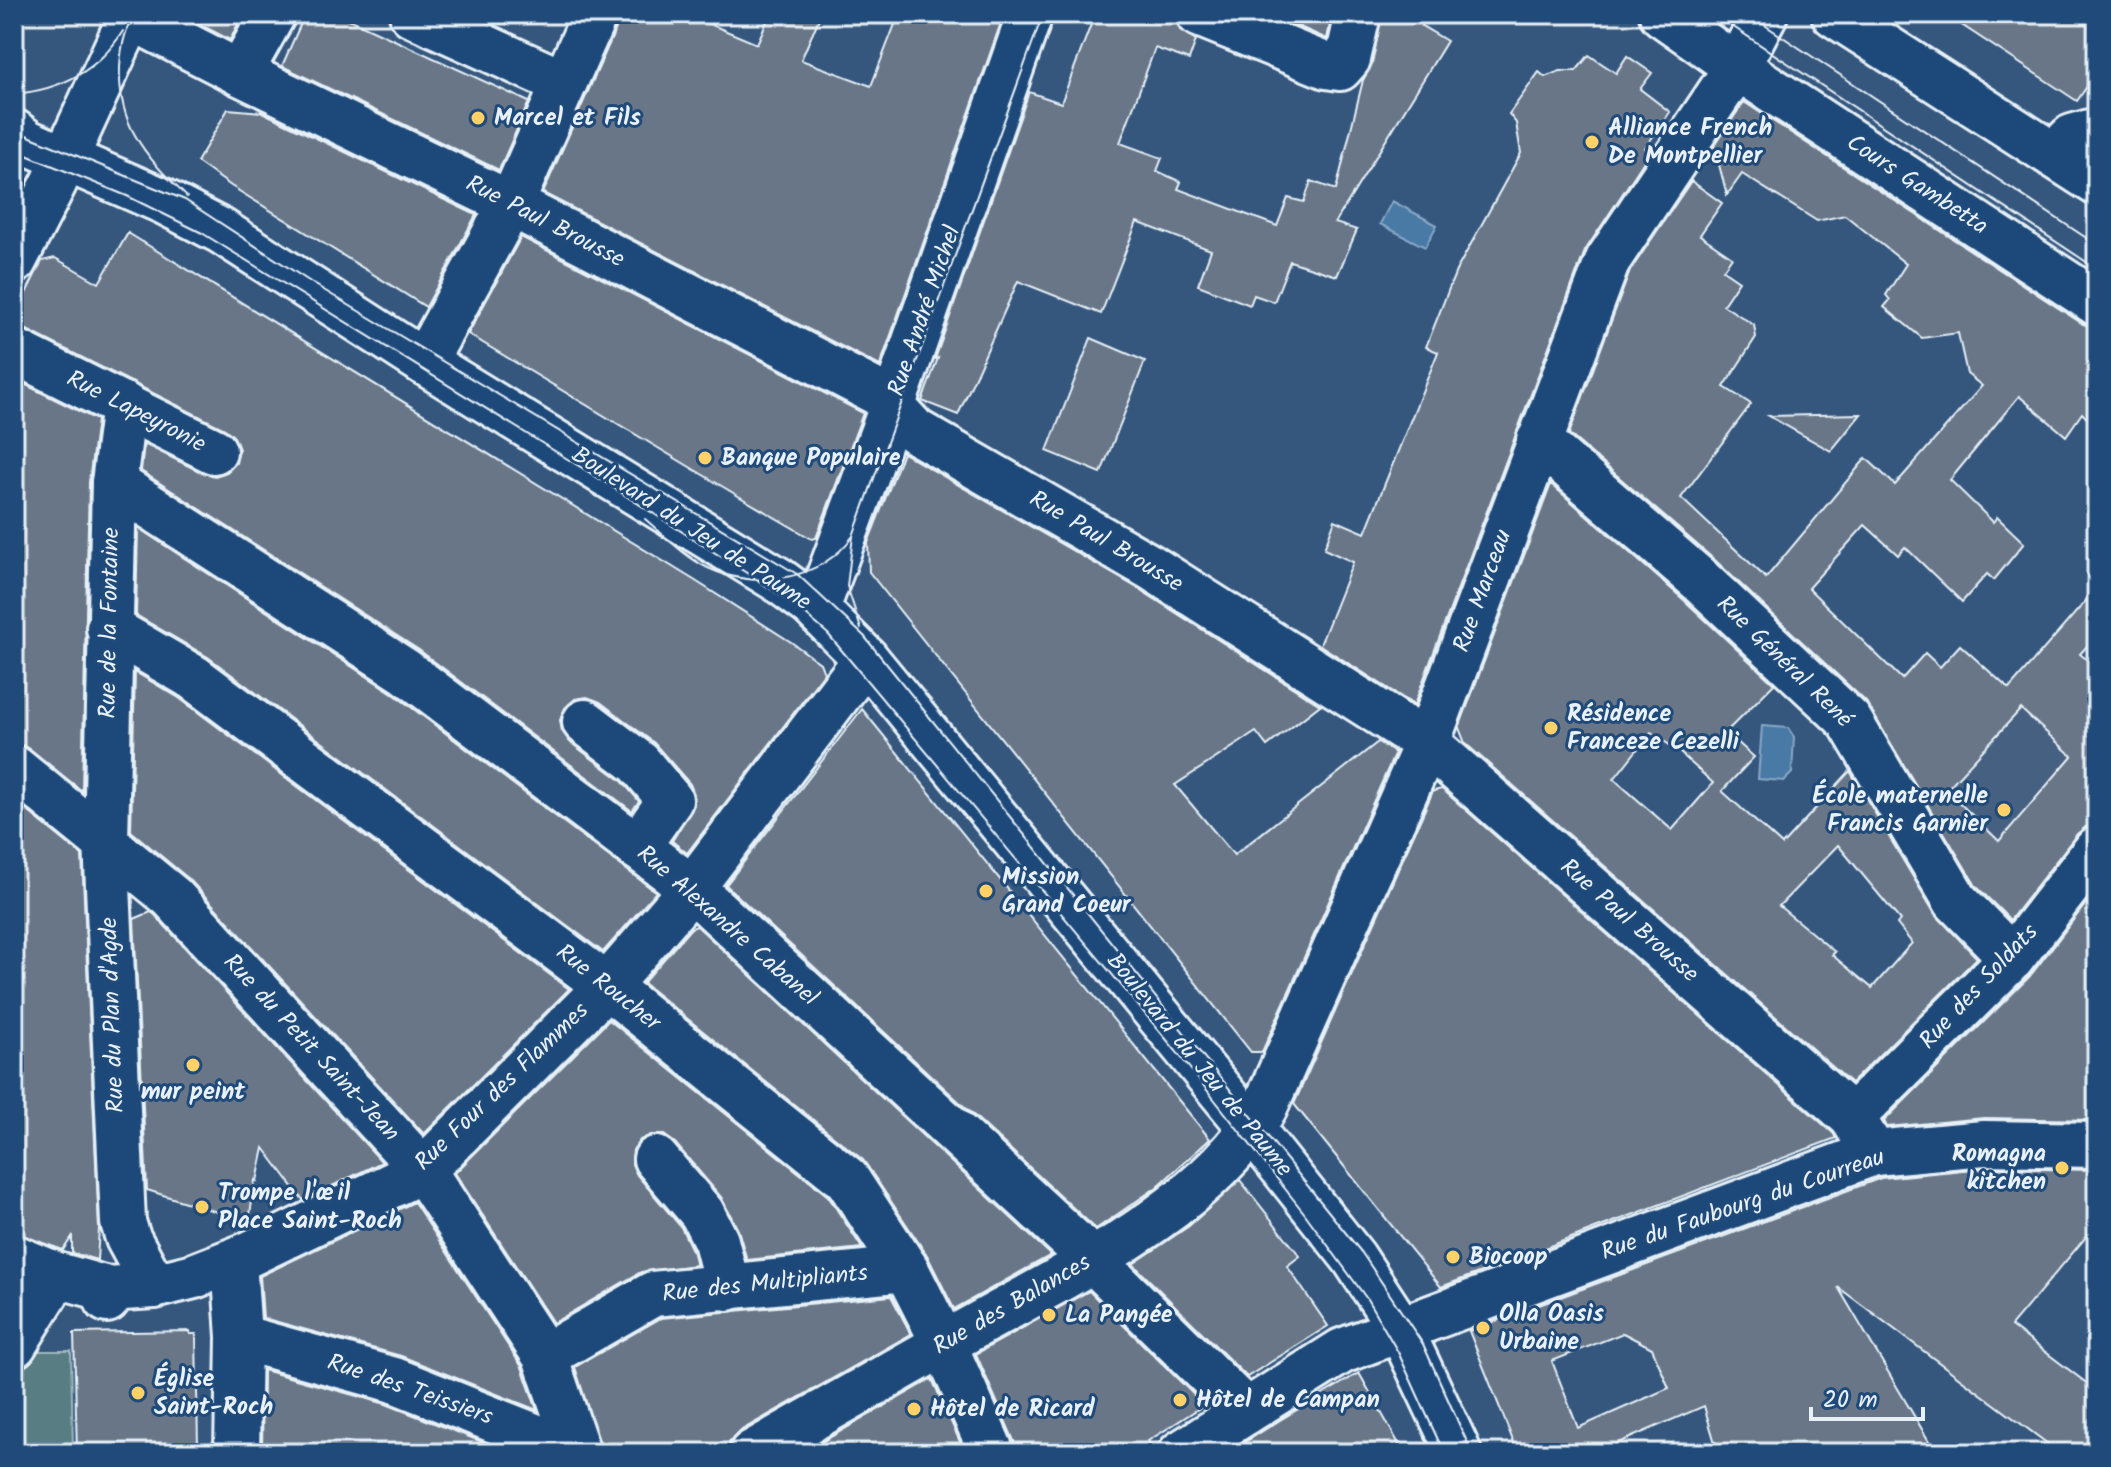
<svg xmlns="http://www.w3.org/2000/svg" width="2111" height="1467" viewBox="0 0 2111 1467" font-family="Kalam,sans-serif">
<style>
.built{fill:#446081}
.green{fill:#587d83;stroke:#a0b7be;stroke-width:2}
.water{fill:#4979a5;stroke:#89a9c6;stroke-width:2}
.building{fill:#677687;stroke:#e8f1f8;stroke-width:2;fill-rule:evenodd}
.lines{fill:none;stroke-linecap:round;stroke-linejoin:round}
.minor-casing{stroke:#e8f1f8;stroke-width:50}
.minor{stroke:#1f4a7a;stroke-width:44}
.tram{stroke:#e8f1f8;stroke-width:2}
.poi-dot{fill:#ffd166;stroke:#1f4a7a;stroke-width:3}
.labels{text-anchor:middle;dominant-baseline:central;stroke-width:6;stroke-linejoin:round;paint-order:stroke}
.poi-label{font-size:24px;font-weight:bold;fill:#e8f1f8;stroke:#1f4a7a;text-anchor:start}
.street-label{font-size:24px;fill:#e8f1f8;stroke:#1f4a7a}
</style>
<rect width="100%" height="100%" fill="#35577e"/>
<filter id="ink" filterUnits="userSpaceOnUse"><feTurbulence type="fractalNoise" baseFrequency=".0125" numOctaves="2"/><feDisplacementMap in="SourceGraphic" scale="16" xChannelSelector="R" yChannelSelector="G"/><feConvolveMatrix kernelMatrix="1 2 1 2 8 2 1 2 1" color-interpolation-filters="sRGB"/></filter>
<g filter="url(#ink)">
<polygon class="built" points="2001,681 2051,727 2097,765 2097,831 2009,940 1960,892 1907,783"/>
<polygon class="green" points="14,1351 71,1351 73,1453 14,1453"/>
<g class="water">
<polygon points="1392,201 1437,225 1425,247 1380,224"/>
<polygon points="1762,726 1788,728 1794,737 1792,773 1784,781 1758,779"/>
</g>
<g class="building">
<polygon points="180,14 243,14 230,40"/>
<polygon points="305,14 338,14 529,102 499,170 282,66"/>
<polygon points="620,14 686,14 757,44 770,14 821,14 801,60 871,86 899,14 1004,14 880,366 543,193 618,24"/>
<polygon points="1095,14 1175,14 1180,30 1196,40 1189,60 1155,48 1120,143 1162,158 1157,171 1181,182 1178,189 1277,226 1288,198 1304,202 1311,181 1336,190 1363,80 1372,64 1382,14 1428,14 1422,26 1447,41 1335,223 1357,230 1337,276 1290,261 1274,302 1254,295 1250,305 1198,285 1211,250 1137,222 1101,314 1018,281 958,415 922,401 938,358 935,359 1029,92 1061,103"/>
<polygon points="1270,14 1332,14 1327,39"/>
<polygon points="1945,14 2097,14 2097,72 2077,101"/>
<polygon points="1589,55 1616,73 1627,56 1652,73 1640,89 1670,112 1645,148 1650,152 1585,251 1414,705 1320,645 1353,562 1324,549 1335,520 1365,533 1438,352 1426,347 1456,271 1521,153 1516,123 1509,114 1539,72 1545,77 1560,71 1576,71"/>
<path d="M1744,102L2083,324L2097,328V429L2082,413L2066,436L2019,396L1950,480L1993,522L1997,517L2024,543L1994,580L1987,574L1962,602L1905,547L1898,555L1865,525L1808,588L1902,679L1925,653L1940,667L1960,645L2009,689L2097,588V635L2080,654L2097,668V825L2087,826L2077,834L2010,920L1976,886L1866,702L1717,562L1569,434L1630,271L1691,181L1722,203L1700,235L1732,257L1723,270L1739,281L1723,305L1754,325L1756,337L1724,387L1751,404L1681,498L1766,578L1866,458L1895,485L1982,386L1967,374L1958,333L1922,338L1884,307L1890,300L1886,295L1906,264L1845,215L1817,221L1742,174L1727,195L1714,146ZM2021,709L2072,756L1999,841L1946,790Z"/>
<polygon points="228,109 262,112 476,215 426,307 231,186 197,162"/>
<polygon points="128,233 694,580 791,642 820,663 824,673 687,853 672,841 694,805 694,794 690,784 654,743 600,702 587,697 575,699 565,708 560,720 562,731 570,742 622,781 639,801 632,811 419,650 141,471 144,444 203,473 215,476 227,472 236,463 239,449 234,437 225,429 25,329 14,326 14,317 42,261 55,258 99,283"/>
<polygon points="521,237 863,413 816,538 812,539 740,497 468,334"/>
<polygon points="1091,338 1145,361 1101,473 1047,451"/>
<polygon points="14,379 97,420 89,482 82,791 30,749 14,744"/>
<polygon points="1861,414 1831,451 1769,416"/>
<polygon points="903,453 1139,589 1320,705 1267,746 1256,732 1175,785 1234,855 1378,742 1395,753 1262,1052 1251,1052 869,572 868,543"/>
<path d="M1551,484L1684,600L1774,684L1726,732L1754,757L1722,791L1782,845L1850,771L1935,914L1977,958L1851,1083L1465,743L1459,728ZM1651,732L1678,751L1713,783L1672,830L1614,779ZM1838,845L1900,920L1897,924L1912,943L1872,988L1832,955L1835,952L1779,906Z"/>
<polygon points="138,528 391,692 656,892 603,952 208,657 136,615"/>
<polygon points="135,672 179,698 569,989 424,1134 190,880 131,831"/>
<polygon points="862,709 1210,1139 1157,1187 1096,1229 726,885"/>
<polygon points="1442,789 1833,1133 1836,1138 1441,1287 1294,1104 1433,791"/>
<polygon points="14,800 82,855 99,1229 97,1260 72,1253 72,1237 63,1250 14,1233"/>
<polygon points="2088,901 2097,906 2097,1120 1984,1118 1887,1127 1884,1121 2030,976"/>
<polygon points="151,912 155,915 382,1162 303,1200 264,1148 257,1181 255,1180 249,1222 147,1190 134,919"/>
<polygon points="697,926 1051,1255 954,1309 927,1255 863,1160 643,983 691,928"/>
<polygon points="609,1020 828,1196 862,1248 747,1260 738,1230 721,1197 675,1143 664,1135 651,1135 640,1140 633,1150 632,1164 637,1175 681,1227 692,1250 696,1265 641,1272 553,1323 455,1173"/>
<path d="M1985,1168L2097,1170V1224L2011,1326L2097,1391V1453H2060L1838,1287L1936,1453H1718L1704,1406L1595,1453H1518L1469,1331L1881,1178ZM1623,1333L1652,1348L1669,1388L1578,1428L1552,1361Z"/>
<polygon points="1240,1180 1300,1256 1287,1266 1328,1326 1247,1377 1133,1264 1189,1226"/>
<polygon points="414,1202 522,1367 537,1410 401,1356 263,1318 260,1276"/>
<polygon points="1089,1291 1204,1405 1148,1441 1155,1453 1017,1453 1015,1443 976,1354"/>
<polygon points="891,1296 911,1334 740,1431 730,1441 727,1453 602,1453 575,1367 661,1318"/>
<polygon points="190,1331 190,1334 196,1334 198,1448 195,1448 195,1453 77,1452 74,1333"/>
<polygon points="263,1370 386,1404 510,1453 262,1453"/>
<polygon points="1359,1373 1404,1453 1228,1453 1280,1420"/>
<polygon points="932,1379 965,1453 803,1453"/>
</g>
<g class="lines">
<g class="minor-casing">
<g id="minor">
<polyline points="125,14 240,73 511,204 882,395 915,431 1152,568 1427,743 1852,1117 1874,1153"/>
<polyline points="412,14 564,83"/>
<polyline points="1199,14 1327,66 1340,68 1348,59 1358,14"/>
<polyline points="1662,14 1737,67 2097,303"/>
<polyline points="1834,14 2097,183"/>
<polyline points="240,73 273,14"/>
<polyline points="14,132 27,142 163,201 221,231 424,362 777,579 811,604 866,659 1251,1128 1354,1258 1400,1328 1459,1453"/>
<polyline points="2054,155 2072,137 2097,130"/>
<polyline points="14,261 54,183 132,14"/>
<polyline points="14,351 214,451"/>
<polyline points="424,362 511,204 595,14"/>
<polyline points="124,405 114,483 106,841 123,1222 128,1238 154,1286"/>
<polyline points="1539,441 1701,581 1849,720 1956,901 2012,958"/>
<polyline points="114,483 405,671 692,888 1093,1260 1246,1411"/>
<polyline points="811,604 822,595 892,407 1030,14"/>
<polyline points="109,628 193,677 607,986 847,1179 906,1269 944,1344 992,1453"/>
<polyline points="585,722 639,763 670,800 637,847"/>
<polyline points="14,768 172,897 423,1170 545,1356 578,1453"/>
<polyline points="1852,1117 2012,958 2097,849"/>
<polyline points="656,1159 702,1213 716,1241 728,1288"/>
<polyline points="14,1257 57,1275 107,1289 107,1300"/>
<polyline points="234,1261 239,1337 237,1453"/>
<polyline points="107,1289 154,1286 194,1276 245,1256 423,1170 607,986 692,888 866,659"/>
<polyline points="239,1337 394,1380 577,1453"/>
<polyline points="14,1345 57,1275"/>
<polyline points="545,1356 653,1294 906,1269"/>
<path d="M752,1453C824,1412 896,1371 968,1330C1064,1276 1211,1206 1265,1107L1427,743L1608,260L1737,67L1765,14"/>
<polyline points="1181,1453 1342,1351 1874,1153 1984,1143 2097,1145"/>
</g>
</g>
<use href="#minor" class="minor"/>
<g class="tram">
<path d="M134,14C115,48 115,101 135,135C148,159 168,178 187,197"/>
<polyline points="1714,14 2097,269"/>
<polyline points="1748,14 2097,245"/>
<path d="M14,94C60,90 98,71 123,31"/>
<polyline points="14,130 185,200 312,283 797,574 864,636 1362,1253 1423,1344 1472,1453"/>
<polyline points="14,150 127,196 202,233 587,471 756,579 796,606 828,634 1176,1051 1305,1214 1367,1299 1398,1352 1444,1453"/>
<path d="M645,519C665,536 685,557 708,568C756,591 821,580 853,536"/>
<polyline points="861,629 847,586 853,536 1043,14"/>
</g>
</g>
</g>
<g class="poi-dot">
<circle cx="478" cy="118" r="8"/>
<circle cx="1592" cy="142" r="8"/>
<circle cx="705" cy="458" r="8"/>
<circle cx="1551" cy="728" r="8"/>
<circle cx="2004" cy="810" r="8"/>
<circle cx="986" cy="891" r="8"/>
<circle cx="193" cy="1065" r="8"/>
<circle cx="2062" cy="1168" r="8"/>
<circle cx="202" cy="1207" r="8"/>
<circle cx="1453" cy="1257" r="8"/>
<circle cx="1049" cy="1315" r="8"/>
<circle cx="1483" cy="1328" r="8"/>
<circle cx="138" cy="1393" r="8"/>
<circle cx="1180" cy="1400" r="8"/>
<circle cx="914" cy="1409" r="8"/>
</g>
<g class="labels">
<g class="poi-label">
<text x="494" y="118">Marcel et Fils</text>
<text x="1608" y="128">Alliance French<tspan x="1608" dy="28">De Montpellier</tspan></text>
<text x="721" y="458">Banque Populaire</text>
<text x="1567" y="714">Résidence<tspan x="1567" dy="28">Franceze Cezelli</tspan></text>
<text x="1988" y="796" text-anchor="end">École maternelle<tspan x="1988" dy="28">Francis Garnier</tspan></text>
<text x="1002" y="877">Mission<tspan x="1002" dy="28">Grand Coeur</tspan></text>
<text x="193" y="1092" text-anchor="middle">mur peint</text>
<text x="2046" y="1154" text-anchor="end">Romagna<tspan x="2046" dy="28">kitchen</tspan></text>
<text x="218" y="1193">Trompe l'œil<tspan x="218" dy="28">Place Saint-Roch</tspan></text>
<text x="1469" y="1257">Biocoop</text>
<text x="1499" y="1314">Olla Oasis<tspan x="1499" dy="28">Urbaine</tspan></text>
<text x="1065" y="1315">La Pangée</text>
<text x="154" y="1379">Église<tspan x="154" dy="28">Saint-Roch</tspan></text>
<text x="1196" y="1400">Hôtel de Campan</text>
<text x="930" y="1409">Hôtel de Ricard</text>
</g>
<g class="street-label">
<text transform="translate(1917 185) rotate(33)">Cours Gambetta</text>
<text transform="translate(545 222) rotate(27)">Rue Paul Brousse</text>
<text transform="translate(925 311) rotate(-71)">Rue André Michel</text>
<text transform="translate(136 412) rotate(27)">Rue Lapeyronie</text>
<text transform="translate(691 529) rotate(33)">Boulevard du Jeu de Paume</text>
<text transform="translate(1106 542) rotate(31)">Rue Paul Brousse</text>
<text transform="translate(1483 591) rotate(-70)">Rue Marceau</text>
<text transform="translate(110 623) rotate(-89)">Rue de la Fontaine</text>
<text transform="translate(1784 662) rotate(44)">Rue Général René</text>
<text transform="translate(1629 921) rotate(41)">Rue Paul Brousse</text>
<text transform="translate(727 926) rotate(41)">Rue Alexandre Cabanel</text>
<text transform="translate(1979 987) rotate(-47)">Rue des Soldats</text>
<text transform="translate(608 988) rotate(38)">Rue Roucher</text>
<text transform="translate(113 1015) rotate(-92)">Rue du Plan d'Agde</text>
<text transform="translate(311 1048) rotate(47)">Rue du Petit Saint-Jean</text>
<text transform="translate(1199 1065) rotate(51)">Boulevard du Jeu de Paume</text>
<text transform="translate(502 1087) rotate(-44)">Rue Four des Flammes</text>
<text transform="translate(1743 1205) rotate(-19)">Rue du Faubourg du Courreau</text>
<text transform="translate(765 1284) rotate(-6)">Rue des Multipliants</text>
<text transform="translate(1012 1305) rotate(-30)">Rue des Balances</text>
<text transform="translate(410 1390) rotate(19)">Rue des Teissiers</text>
</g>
</g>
<rect width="2111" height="1467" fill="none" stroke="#1f4a7a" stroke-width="48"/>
<rect x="24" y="24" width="2063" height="1419" fill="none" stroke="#e8f1f8" stroke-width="3" filter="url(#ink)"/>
<path d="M1811 1407v12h112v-12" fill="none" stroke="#e8f1f8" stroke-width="4"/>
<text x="1823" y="1407" font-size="24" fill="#e8f1f8" stroke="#1f4a7a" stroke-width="6" paint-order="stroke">20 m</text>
</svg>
